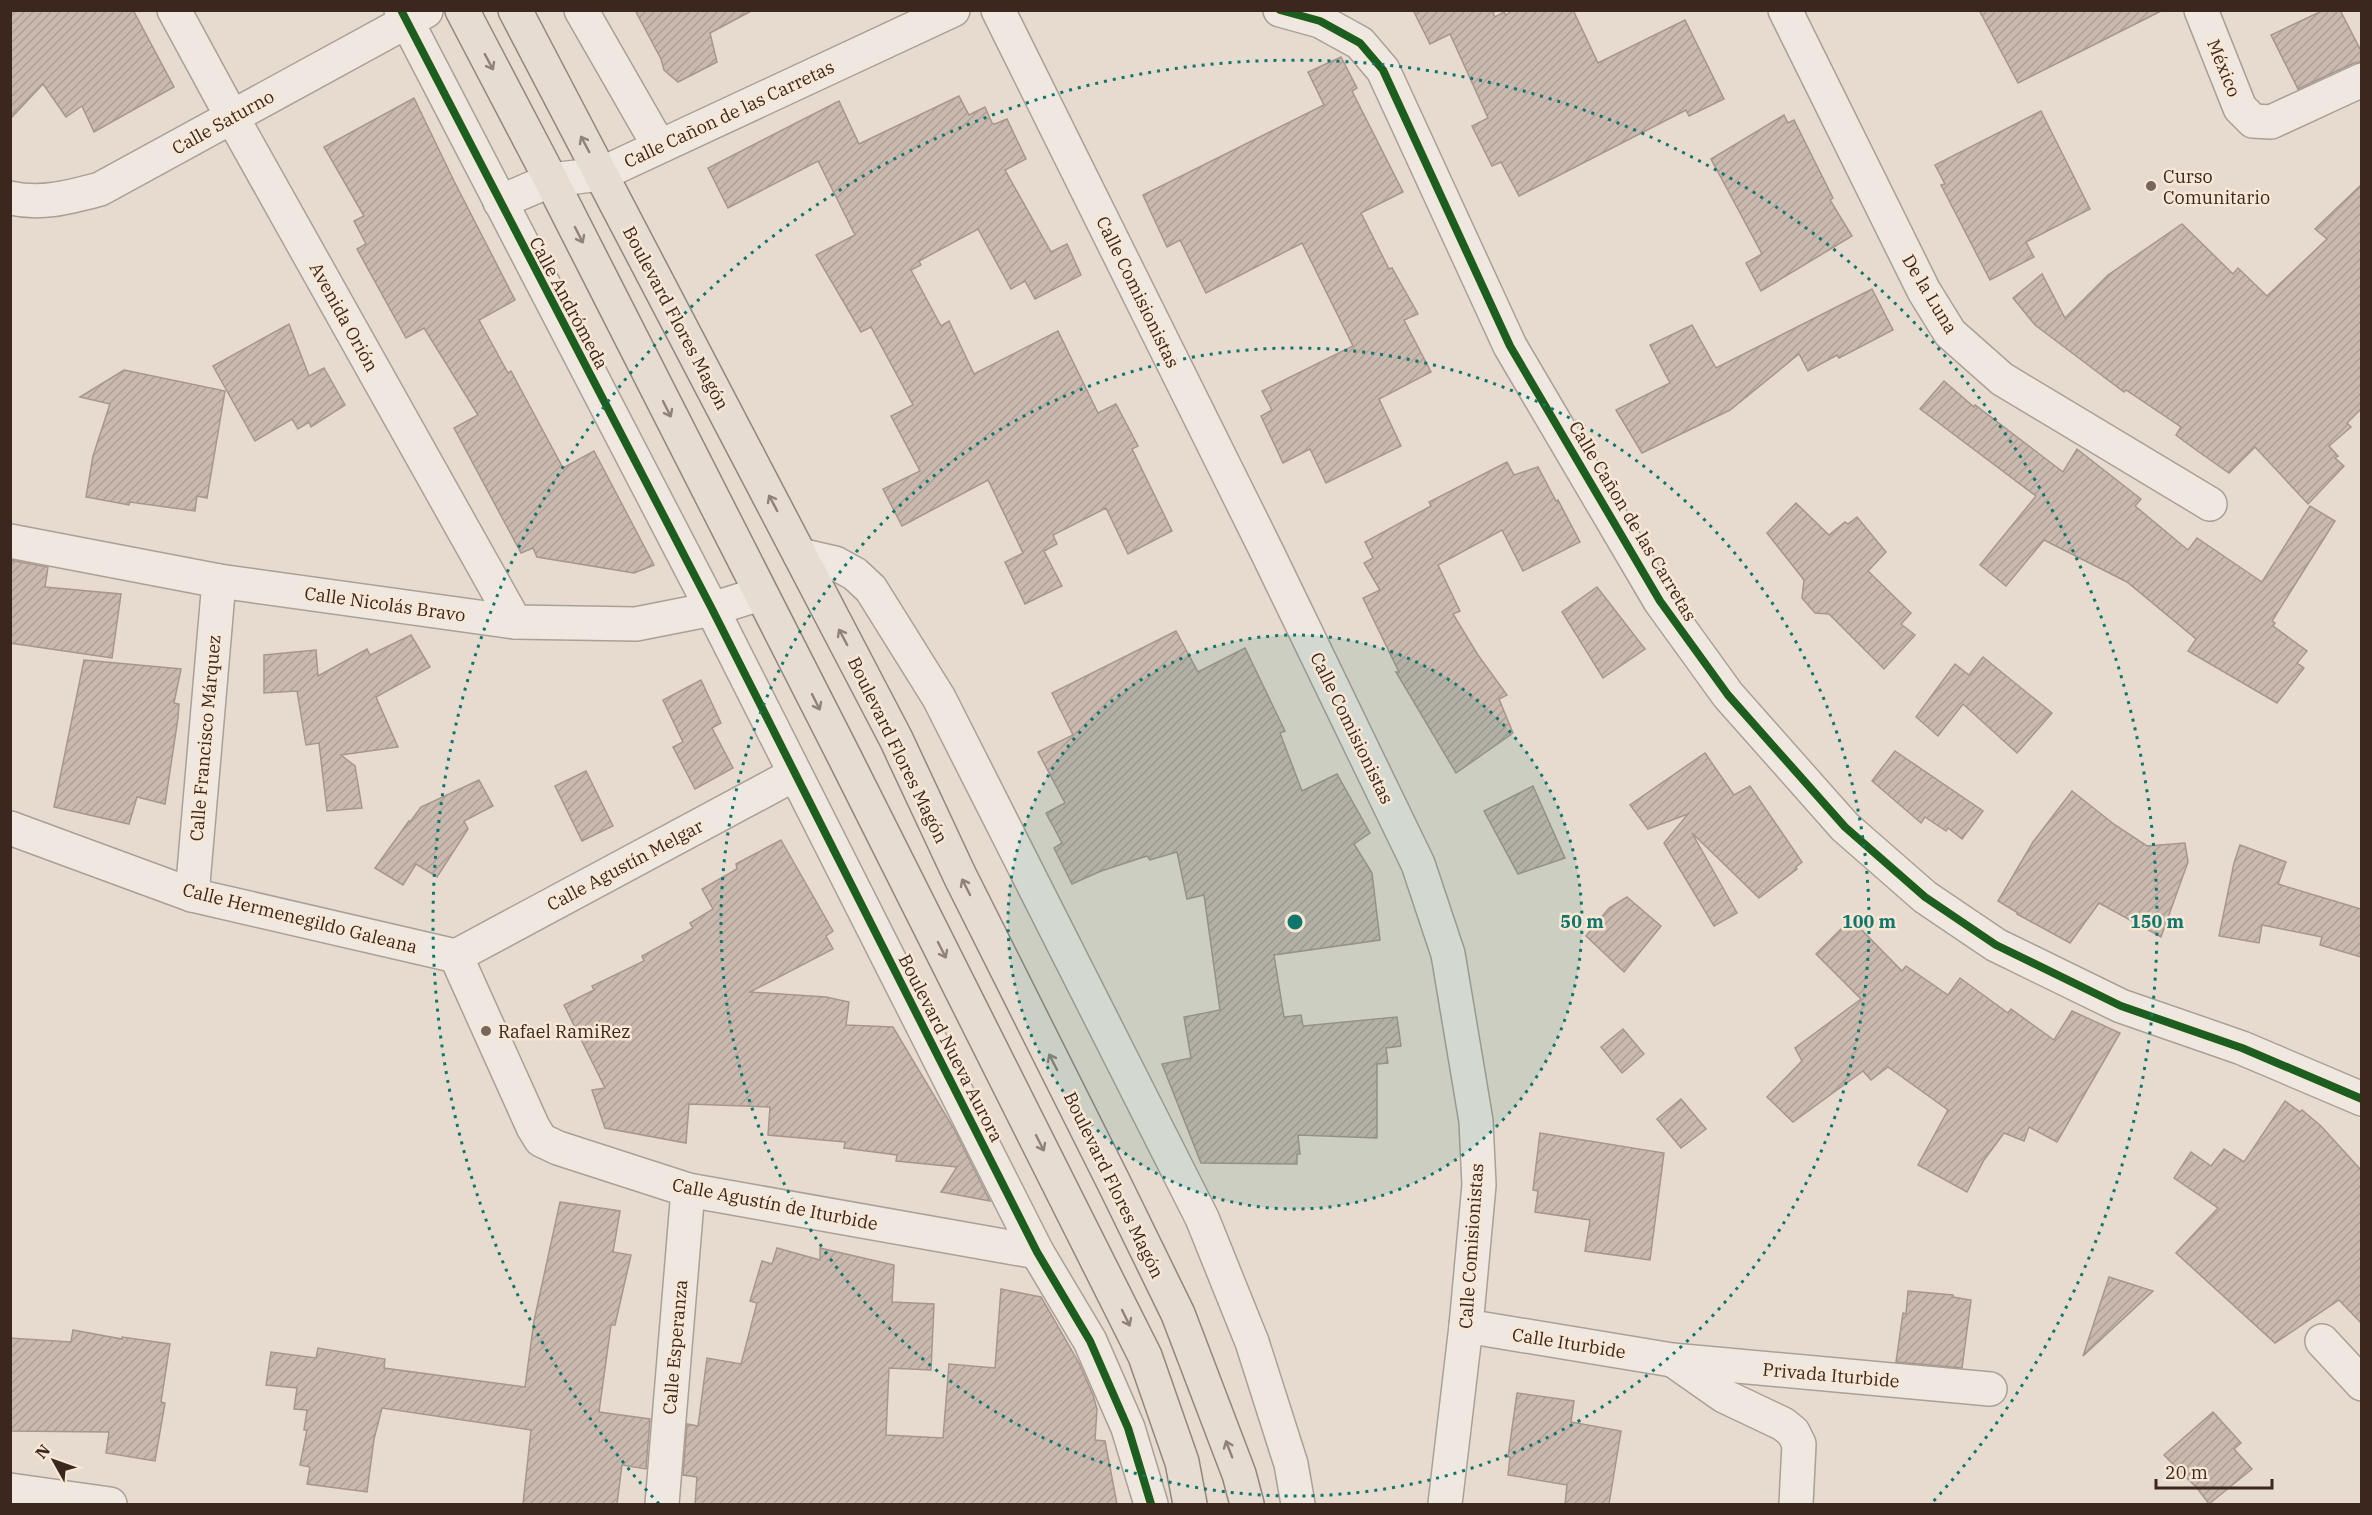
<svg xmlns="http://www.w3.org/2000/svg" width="2372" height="1515" viewBox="0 0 2372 1515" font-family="'IBM Plex Serif',serif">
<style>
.building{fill:url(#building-hatch);stroke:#a7968d;stroke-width:1.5}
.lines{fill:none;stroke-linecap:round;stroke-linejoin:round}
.minor-casing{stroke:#aba097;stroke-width:36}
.major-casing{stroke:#91867e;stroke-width:36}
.minor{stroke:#eee8e0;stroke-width:33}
.major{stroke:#e6dcd1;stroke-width:33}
.cycleway-casing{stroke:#f7e7d4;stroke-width:11}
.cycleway{stroke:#1b5e20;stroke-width:8}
.oneway{stroke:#908278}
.ring{fill:none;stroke:#0f766e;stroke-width:3;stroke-dasharray:3 6}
.poi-dot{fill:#77665c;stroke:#f7e7d4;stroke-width:2}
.labels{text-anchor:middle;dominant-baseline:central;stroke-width:5;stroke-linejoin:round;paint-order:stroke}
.street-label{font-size:18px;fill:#3b271e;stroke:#f7e7d4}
.poi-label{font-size:18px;fill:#3b271e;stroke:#f7e7d4;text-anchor:start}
.centre{fill:#0f766e;stroke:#f7e7d4;stroke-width:3}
.ring-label{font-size:18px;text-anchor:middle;font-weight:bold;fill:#0f766e;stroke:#f7e7d4;stroke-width:5;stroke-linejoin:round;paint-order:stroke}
</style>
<defs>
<pattern id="building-hatch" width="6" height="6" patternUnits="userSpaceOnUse" patternTransform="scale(1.5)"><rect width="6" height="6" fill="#cab9af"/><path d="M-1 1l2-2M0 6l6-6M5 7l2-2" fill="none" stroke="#ae9f96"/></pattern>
</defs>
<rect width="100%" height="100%" fill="#e6dbce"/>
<g class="building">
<polygon points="10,10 133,10 174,87 94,132 82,106 66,117 43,84 10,119"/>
<polygon points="635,10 753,10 710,33 717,62 678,82 664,70 661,59"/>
<polygon points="1413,10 1497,10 1493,13 1495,17 1504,12 1506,15 1513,10 1573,10 1598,63 1685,20 1724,99 1689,116 1686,110 1519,196 1501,162 1492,166 1472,126 1488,118 1450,34 1430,44"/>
<polygon points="1979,10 2163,10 2018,83"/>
<polygon points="2324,10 2340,10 2361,51 2361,62 2354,63 2298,89 2271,35"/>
<polygon points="1341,57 1357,88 1352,91 1403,192 1361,213 1389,269 1392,268 1418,314 1404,320 1431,372 1379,399 1401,446 1326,483 1310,449 1283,463 1261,416 1272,410 1262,391 1353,346 1302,243 1206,293 1180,240 1167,247 1143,195 1324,105 1308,72"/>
<polygon points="959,96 969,115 985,107 992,123 995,124 1007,119 1026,159 1005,170 1051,252 1067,244 1081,275 1035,299 1025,281 1011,289 978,229 919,261 921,265 911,270 941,326 949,321 974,374 1058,331 1098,413 1116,404 1138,446 1132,449 1172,531 1128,554 1106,508 1053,535 1057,544 1044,551 1062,586 1025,604 1005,562 1023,553 988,480 902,526 883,489 920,471 891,416 913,405 871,327 861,332 816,255 855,235 818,161 728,208 708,168 839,101 859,144"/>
<polygon points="414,98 454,181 515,300 479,320 508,373 511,371 563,468 594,451 654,565 634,573 537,557 533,548 521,553 454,428 478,415 424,328 406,338 357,249 366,244 354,221 364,216 324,147"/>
<polygon points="2041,111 2090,209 2026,242 2034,257 1990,280 1941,185 1945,184 1935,165"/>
<polygon points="1784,115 1788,123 1794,120 1833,198 1830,200 1852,236 1761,291 1746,263 1762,254 1711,159"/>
<polygon points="2361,185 2361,409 2347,423 2351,427 2329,446 2338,456 2335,458 2344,466 2308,504 2255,447 2229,473 2196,450 2176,435 2181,427 2126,390 2124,392 2035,325 2013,298 2042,274 2065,318 2108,275 2182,224 2233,274 2238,268 2267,296 2327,239 2315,229"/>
<polygon points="1872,289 1893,330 1839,358 1837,355 1808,371 1799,354 1730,410 1642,453 1616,410 1670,383 1650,345 1692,325 1716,368"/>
<polygon points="289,324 309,376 324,368 345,405 311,427 309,422 298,429 292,419 255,441 213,366"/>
<polygon points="124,370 225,391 207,498 197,496 195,511 130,502 129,505 86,497 93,456 110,404 80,397"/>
<polygon points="1944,381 1974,407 1975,405 2063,472 2077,449 2141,499 2135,506 2188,550 2197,538 2262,582 2310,506 2335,521 2272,621 2275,623 2273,626 2307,651 2297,663 2304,668 2277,703 2188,651 2196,639 2127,582 2044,540 2006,586 1980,565 2036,496 1920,409"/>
<polygon points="1507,462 1514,475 1538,467 1556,501 1558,500 1580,542 1523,571 1502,530 1438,565 1460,611 1453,614 1478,655 1507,695 1499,699 1513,733 1456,773 1396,672 1399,672 1363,598 1380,590 1364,563 1373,558 1365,542 1431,506 1429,502"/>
<polygon points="1796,503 1829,535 1845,522 1848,524 1857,517 1886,552 1868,571 1911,613 1901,624 1915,635 1884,669 1829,614 1815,613 1802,598 1804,580 1767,533"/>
<polygon points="10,560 48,567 45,587 121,594 112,658 10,643"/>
<polygon points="1597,587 1645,649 1603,678 1562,612"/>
<polygon points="1176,631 1198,672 1245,648 1285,731 1280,733 1302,791 1337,774 1370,833 1354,844 1372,873 1380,940 1274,955 1284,1017 1301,1015 1303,1026 1397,1017 1401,1046 1386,1048 1388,1063 1377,1064 1377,1138 1298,1135 1300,1154 1297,1154 1297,1164 1201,1163 1162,1064 1191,1058 1184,1017 1220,1010 1204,895 1187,899 1177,852 1150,860 1147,856 1101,871 1072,884 1054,848 1062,843 1046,813 1065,803 1038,752 1073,735 1052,693"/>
<polygon points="411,635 430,667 376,697 398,747 341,755 355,766 362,808 327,811 319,743 306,745 297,691 264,693 264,655 316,650 318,676 367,649 370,655"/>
<polygon points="1983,657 2052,713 2017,753 1963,704 1938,736 1916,717 1955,664 1969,675"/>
<polygon points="84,660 181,669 174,703 179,704 178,718 165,804 137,797 129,824 54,807"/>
<polygon points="701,680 721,723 712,728 733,768 695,789 673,747 683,742 663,700"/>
<polygon points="1895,751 1983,811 1962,839 1948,828 1946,831 1925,817 1921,823 1872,781"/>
<polygon points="1705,753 1734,795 1750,786 1802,862 1796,867 1797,869 1759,898 1692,833 1737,913 1714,926 1664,843 1688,814 1648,829 1630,805"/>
<polygon points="586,771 613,826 582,841 555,786"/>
<polygon points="479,780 493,806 464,821 468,829 437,877 416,864 403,885 375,868 409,821 410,822 421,807"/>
<polygon points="1533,786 1565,858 1518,874 1484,811"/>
<polygon points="2072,791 2115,825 2147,846 2185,843 2188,862 2161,937 2099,903 2070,943 2017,914 2018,913 1998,901 2033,842"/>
<polygon points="781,840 833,931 826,936 833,949 750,992 826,997 849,1002 846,1025 893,1027 954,1129 990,1201 941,1192 957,1167 896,1161 897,1155 844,1148 845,1142 768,1135 770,1107 689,1104 686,1143 605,1128 592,1090 605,1088 564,1005 594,990 592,986 644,961 642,956 693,928 690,923 713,909 702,889 737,869 736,864"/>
<polygon points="2240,845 2286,862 2278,884 2361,909 2361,957 2320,945 2322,937 2262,925 2259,943 2219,936 2234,863"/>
<polygon points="1627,897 1661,926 1624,972 1586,936 1609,908"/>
<polygon points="1851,919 1902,971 1906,966 1948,995 1960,978 2008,1013 2011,1009 2054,1040 2072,1011 2120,1033 2057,1142 2029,1127 2024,1141 2004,1133 1984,1160 1967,1192 1918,1165 1948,1110 1888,1067 1871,1080 1863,1071 1793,1122 1767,1097 1802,1061 1795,1048 1861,999 1816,954"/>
<polygon points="1623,1029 1644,1054 1622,1073 1601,1047"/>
<polygon points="1681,1099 1706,1129 1681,1148 1657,1119"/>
<polygon points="2285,1101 2300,1112 2302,1110 2321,1126 2361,1170 2361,1323 2339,1300 2275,1343 2176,1253 2218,1208 2174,1178 2191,1152 2211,1166 2224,1149 2244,1162"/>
<polygon points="1540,1133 1664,1153 1650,1260 1585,1251 1590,1220 1535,1212 1538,1191 1533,1190"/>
<polygon points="560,1202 620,1211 613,1252 631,1255 615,1325 611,1325 599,1412 650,1419 646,1469 622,1465 617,1504 523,1504 531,1430 382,1408 374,1439 367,1492 307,1484 310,1467 300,1465 307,1430 304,1430 307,1410 294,1409 297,1388 266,1385 271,1352 316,1358 318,1348 385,1359 384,1368 525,1387 534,1321"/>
<polygon points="777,1248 820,1260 820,1248 894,1265 892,1302 934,1304 931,1370 889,1368 886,1435 943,1438 949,1364 995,1368 1001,1289 1041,1297 1079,1363 1093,1395 1097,1409 1095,1440 1105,1441 1117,1504 695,1504 697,1477 683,1475 687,1424 698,1426 707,1358 741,1364 757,1303 750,1301 762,1261 772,1264"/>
<polygon points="2109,1277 2153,1291 2083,1356"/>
<polygon points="1908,1291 1953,1295 1953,1297 1971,1300 1962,1368 1896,1362 1903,1313 1906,1314"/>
<polygon points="73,1330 122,1339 122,1337 170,1344 161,1402 165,1403 155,1461 106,1453 109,1432 10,1431 10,1338 71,1342"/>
<polygon points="1517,1393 1574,1401 1571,1422 1621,1431 1609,1504 1565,1504 1567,1485 1508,1475 1510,1457 1508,1457"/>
<polygon points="2213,1412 2241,1443 2234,1449 2252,1469 2209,1504 2197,1488 2164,1455"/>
</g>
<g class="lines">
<g class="minor-casing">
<g id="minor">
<polyline points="174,10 232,117 515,622"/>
<polyline points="401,10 712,609 1037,1252 1090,1341 1128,1428 1151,1504"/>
<polyline points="581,10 659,146"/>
<polyline points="998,10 1267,552 1418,864 1448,954 1476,1121 1479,1185 1466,1326 1445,1504"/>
<polyline points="1280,10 1320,21 1360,43 1383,70 1510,346 1660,601 1728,695 1845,827 1925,897 1996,945 2121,1006 2242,1048 2362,1099"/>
<polyline points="1785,10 1924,291 1950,333 2002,379 2210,504"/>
<polyline points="2201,10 2240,108 2253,121 2271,122 2362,80"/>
<path d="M10,198C42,205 70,197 100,189L426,11"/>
<polyline points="500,202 551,180 601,174 953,10"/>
<polyline points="10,541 219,581 515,622 636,624 712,609 760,594"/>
<polyline points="800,555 835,563 855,574 871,589 939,698 1202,1218 1252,1342 1291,1464 1298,1504"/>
<polyline points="10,828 192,895 456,956"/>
<polyline points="192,895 219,581"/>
<polyline points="456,956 533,1127 541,1140 558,1148 688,1190 1037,1252"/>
<polyline points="456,956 795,774"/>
<polyline points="1466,1326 1672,1360 1990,1389"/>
<polyline points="2322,1341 2362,1384"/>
<polyline points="1674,1361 1724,1396 1783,1424 1793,1432 1799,1444 1796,1504"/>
<polyline points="10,1490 110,1504"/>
<polyline points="662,1504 688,1190"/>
</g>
</g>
<g class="major-casing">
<g id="major">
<polyline points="462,10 551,180 844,756 1145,1356 1182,1462 1190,1504"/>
<polyline points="515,10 896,739 960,876 1114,1183 1178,1314 1239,1474 1247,1504"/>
</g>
</g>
<use href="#minor" class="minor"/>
<use href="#major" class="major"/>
<g class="cycleway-casing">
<g id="cycleway">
<polyline points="401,10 712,609 1037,1252 1090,1341 1128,1428 1151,1504"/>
<polyline points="1280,10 1320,21 1360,43 1383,70 1510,346 1660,601 1728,695 1845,827 1925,897 1996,945 2121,1006 2242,1048 2362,1099"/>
</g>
</g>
<use href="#cycleway" class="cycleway"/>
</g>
<defs><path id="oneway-shaft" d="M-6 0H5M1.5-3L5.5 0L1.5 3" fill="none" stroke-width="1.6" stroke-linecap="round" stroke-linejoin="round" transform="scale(1.5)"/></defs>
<g class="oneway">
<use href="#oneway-shaft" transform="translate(489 62) rotate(62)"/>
<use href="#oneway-shaft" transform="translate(585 144) rotate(-118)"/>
<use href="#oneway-shaft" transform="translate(579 235) rotate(63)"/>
<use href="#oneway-shaft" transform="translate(667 409) rotate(63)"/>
<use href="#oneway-shaft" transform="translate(773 503) rotate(-118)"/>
<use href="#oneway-shaft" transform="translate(843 637) rotate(-118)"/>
<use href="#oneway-shaft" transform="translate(816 702) rotate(63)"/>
<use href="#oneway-shaft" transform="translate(966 887) rotate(-117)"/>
<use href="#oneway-shaft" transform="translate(942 950) rotate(63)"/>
<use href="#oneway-shaft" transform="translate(1053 1062) rotate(-117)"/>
<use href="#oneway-shaft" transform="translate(1040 1143) rotate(63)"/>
<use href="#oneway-shaft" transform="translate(1126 1318) rotate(64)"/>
<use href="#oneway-shaft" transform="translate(1229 1449) rotate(-111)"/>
</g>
<circle cx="1295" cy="922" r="287" fill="#0f766e" fill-opacity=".12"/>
<g class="ring">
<circle cx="1295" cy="922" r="287"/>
<circle cx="1295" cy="922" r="574"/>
<path d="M659 1504A862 862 0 1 1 1931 1504"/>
</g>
<g class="poi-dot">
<circle cx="2151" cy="186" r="6"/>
<circle cx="486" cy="1031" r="6"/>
</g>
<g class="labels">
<g class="street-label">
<text transform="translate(2224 68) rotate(68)">México</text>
<text transform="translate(729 114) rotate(-25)">Calle Cañon de las Carretas</text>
<text transform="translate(223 122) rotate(-29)">Calle Saturno</text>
<text transform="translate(1138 292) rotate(64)">Calle Comisionistas</text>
<text transform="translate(1930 294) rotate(59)">De la Luna</text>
<text transform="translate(569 303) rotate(62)">Calle Andrómeda</text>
<text transform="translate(344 317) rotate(61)">Avenida Orión</text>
<text transform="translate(676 318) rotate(62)">Boulevard Flores Magón</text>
<text transform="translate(1633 521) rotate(59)">Calle Cañon de las Carretas</text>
<text transform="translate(385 604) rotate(8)">Calle Nicolás Bravo</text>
<text transform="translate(1352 728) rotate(64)">Calle Comisionistas</text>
<text transform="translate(205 738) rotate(-85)">Calle Francisco Márquez</text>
<text transform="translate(898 750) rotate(64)">Boulevard Flores Magón</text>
<text transform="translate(625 865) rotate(-28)">Calle Agustín Melgar</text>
<text transform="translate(300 918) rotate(14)">Calle Hermenegildo Galeana</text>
<text transform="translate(951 1048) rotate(63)">Boulevard Nueva Aurora</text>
<text transform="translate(1114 1185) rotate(64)">Boulevard Flores Magón</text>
<text transform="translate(775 1204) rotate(11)">Calle Agustín de Iturbide</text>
<text transform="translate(1471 1246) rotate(-86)">Calle Comisionistas</text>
<text transform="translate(1569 1343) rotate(9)">Calle Iturbide</text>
<text transform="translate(675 1347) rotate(-85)">Calle Esperanza</text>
<text transform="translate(1831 1375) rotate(5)">Privada Iturbide</text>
</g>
<g class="poi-label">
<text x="2163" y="176">Curso<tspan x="2163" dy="21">Comunitario</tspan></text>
<text x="498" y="1031">Rafael RamiRez</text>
</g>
</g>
<circle cx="1295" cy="922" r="9" class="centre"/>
<g class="ring-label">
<text x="1582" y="928">50 m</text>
<text x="1869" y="928">100 m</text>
<text x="2157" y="928">150 m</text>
</g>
<rect width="2372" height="1515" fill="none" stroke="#3b271e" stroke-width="24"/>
<g transform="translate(54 1461) rotate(310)" stroke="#f7e7d4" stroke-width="4.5" paint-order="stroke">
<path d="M0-4.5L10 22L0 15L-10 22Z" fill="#3b271e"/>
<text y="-9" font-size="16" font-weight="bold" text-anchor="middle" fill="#3b271e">N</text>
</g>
<path d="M2156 1479v9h116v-9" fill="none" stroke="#3b271e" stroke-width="3"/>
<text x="2165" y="1479" font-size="18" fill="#3b271e" stroke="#f7e7d4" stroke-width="4.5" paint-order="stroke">20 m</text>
</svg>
